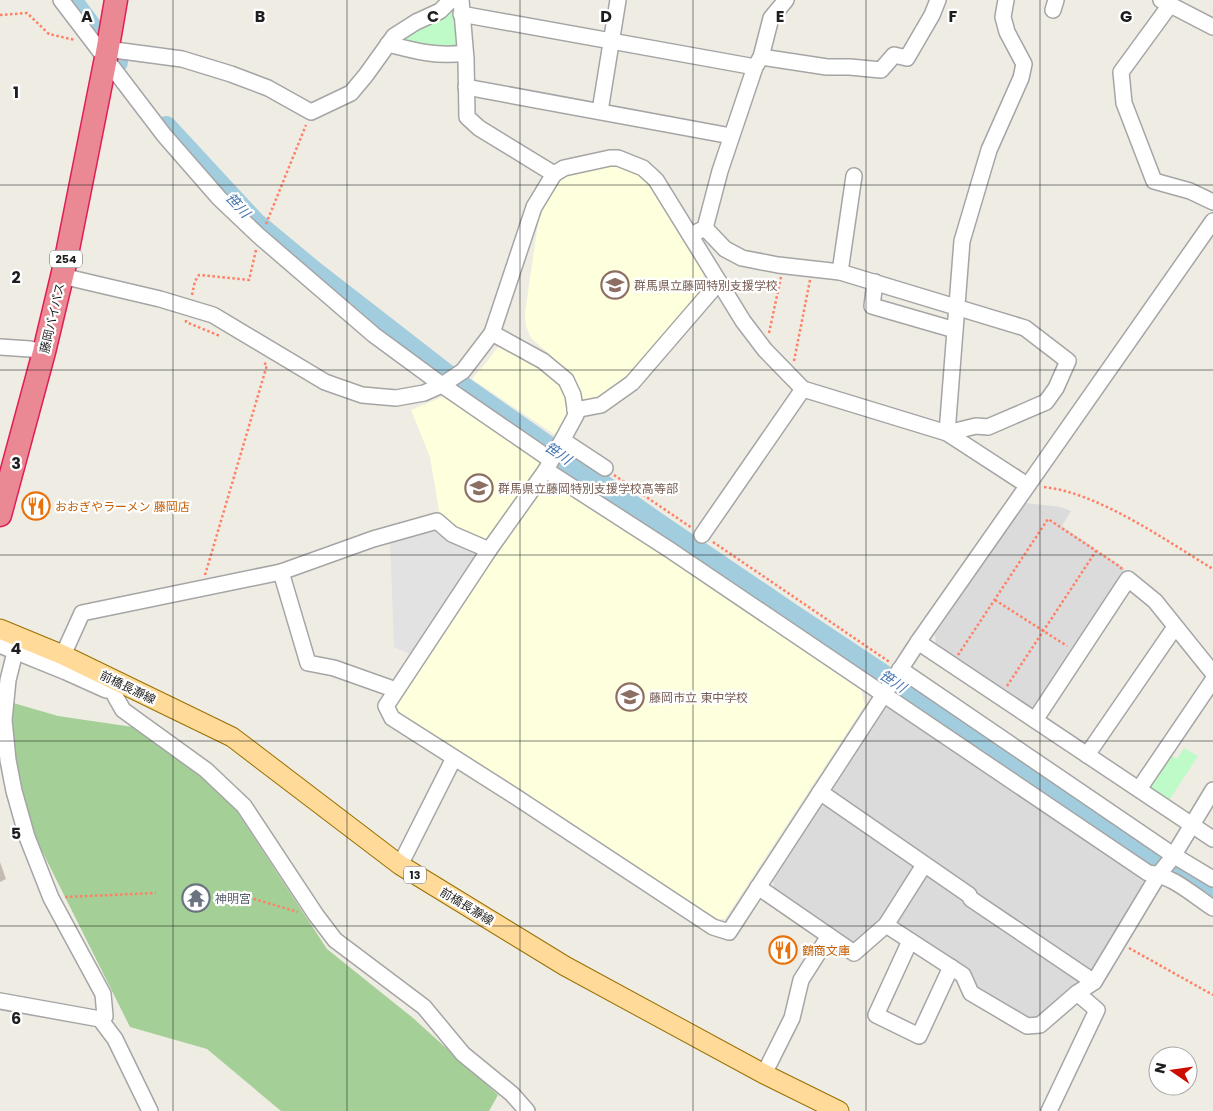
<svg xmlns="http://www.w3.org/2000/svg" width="1213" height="1111" viewBox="0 0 1213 1111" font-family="Poppins,'Noto Sans JP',sans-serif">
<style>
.residential{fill:#dcdbdb}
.education{fill:#fdffdd}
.forest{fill:#a4d097}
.park{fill:#bffbc8}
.parking{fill:#e2e2e2}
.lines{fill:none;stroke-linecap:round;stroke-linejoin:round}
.river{stroke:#a2cddf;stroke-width:22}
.building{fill:#c4bcb3}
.minor-casing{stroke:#a5a5a5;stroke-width:18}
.major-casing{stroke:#987000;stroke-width:21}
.highway-casing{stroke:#e11e53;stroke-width:25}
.path{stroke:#ff8065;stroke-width:2.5;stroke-dasharray:2.5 2.5;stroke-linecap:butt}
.minor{stroke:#fff;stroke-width:15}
.major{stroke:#ffda99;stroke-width:19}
.highway{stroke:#ea8894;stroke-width:22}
.grid{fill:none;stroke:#1e1e1e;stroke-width:1;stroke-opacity:0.55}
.labels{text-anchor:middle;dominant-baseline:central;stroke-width:4.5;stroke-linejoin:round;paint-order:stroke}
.shield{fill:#fff;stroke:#626262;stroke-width:1}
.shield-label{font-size:11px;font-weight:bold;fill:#1e1e1e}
.education-label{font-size:12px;fill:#785e54;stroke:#fff;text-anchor:start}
.street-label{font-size:12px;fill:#1e1e1e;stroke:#fff}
.food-label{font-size:12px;fill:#c56008;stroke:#fff;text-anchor:start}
.worship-label{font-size:12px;fill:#5b616d;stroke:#fff;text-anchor:start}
.water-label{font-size:14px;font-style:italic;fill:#4775b1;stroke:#fff}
.grid-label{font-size:16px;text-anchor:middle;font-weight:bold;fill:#1e1e1e;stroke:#fff;stroke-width:4.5;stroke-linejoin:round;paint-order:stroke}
</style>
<rect width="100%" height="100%" fill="#efece4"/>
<g class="residential">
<polygon points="1025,503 1060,507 1071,511 1062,526 1125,569 1035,711 936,644 935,634"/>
<polygon points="895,707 1146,878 1148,886 1095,972 1038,1022 1031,1021 976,987 968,970 884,914 854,943 774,889 773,881 886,708"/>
</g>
<g class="education">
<polygon points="610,162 633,169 649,181 704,274 699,295 629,378 602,396 586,403 580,400 573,382 566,369 531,338 526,326 525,313 539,216 562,173"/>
<polygon points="502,346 543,365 555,377 566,395 569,419 560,438 472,379 486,363 498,347"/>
<polygon points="449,394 543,459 487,542 454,528 440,516 430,457 411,410"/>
<polygon points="553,480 861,690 865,705 725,919 709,919 396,712 393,703 543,481"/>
</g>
<polygon class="forest" points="10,702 58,716 133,727 204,775 236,810 327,949 413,1018 498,1095 489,1111 281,1111 207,1049 130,1027 30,827 14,772"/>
<g class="park">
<polygon points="452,5 458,49 441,50 396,40"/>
<polygon points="1184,748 1198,756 1168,802 1151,791 1151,780 1169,754 1177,759"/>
</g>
<polygon class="parking" points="429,528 478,549 479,554 412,655 394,647 390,537"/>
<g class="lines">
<g class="river">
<polyline points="71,0 117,62"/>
<polyline points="166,127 255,223 314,272 457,383 658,524 791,614 1213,894"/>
</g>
</g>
<polygon class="building" points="0,862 6,879 0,882"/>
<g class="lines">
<g class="minor-casing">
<g id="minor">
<polyline points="61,0 164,135 219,198 259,236 374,335 442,385 551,460"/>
<polyline points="461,0 466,59 467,117 479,128 554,174 534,207 492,333 543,361 566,380 573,395 576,415 546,470 489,550 386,706 392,718 516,797 713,927 729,932 918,642 1213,221"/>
<polyline points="1006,0 1003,17 1007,32 1024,64 1021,78 989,150 962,241 947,433 1027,485"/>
<polyline points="1161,0 1213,27"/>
<polyline points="1170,5 1121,72 1124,103 1154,181 1190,191 1213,202"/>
<polyline points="1053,10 1056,0"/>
<polyline points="461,14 755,67"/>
<path d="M388,44C415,51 437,57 465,53"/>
<polyline points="107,49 182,59 231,74 268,88 311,112 351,93 366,75 394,36 416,22 440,11 451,0"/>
<polyline points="761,57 827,67 850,67 881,70 894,55 907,58 932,15 938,0"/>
<polyline points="466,87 731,136"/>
<polyline points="600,111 618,0"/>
<polyline points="554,174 564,168 610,158 618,158 643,168 656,180 719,282 632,383 601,405 575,410"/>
<polyline points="705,228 725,249 742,258 778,265 840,272 1025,328 1068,361 1056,388 1046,402 988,427 976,426 947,433 803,389 765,350 743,321 719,282"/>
<polyline points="697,232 705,228 720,171 755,67 761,57 771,18 786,0"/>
<polyline points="840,272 854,176"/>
<polyline points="62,276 160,299 213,315 325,382 362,395 396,398 424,393 442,385 463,371 492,333"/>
<polyline points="875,282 872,306 955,330"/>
<polyline points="0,347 30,349 44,352"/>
<polyline points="564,441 605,468"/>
<path d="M546,470L670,550L1148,873C1172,875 1193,895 1213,908"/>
<polyline points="702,535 803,389"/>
<polyline points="281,572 308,663 334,668 396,690"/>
<polyline points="918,642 1213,839"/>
<polyline points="2,646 66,672 106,690 116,692"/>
<polyline points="15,652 8,680 4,720 8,760 14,791 27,837 51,898 103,994 105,1016 100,1019"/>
<polyline points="63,655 82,613 281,572 373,539 437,521 452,534 489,550"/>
<polyline points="900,669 1173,855 1213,879"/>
<polyline points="118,682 115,696 123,710 206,770 244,806 316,915 335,940 424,1007 463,1054 512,1094 527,1111"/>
<polyline points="1035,720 1128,579 1155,601 1213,673"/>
<polyline points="1087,755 1175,627"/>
<polyline points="1139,789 1213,680"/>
<polyline points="820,792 969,895 971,899 1094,982"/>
<polyline points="400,865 454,758"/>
<polyline points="758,887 854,953 886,925 963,975 971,993 1027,1026 1040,1025 1077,993 1094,982 1159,874 1172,858 1213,790"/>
<polyline points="886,925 924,865"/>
<polyline points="910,941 876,1015 919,1036 951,967"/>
<polyline points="0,1001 100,1019 115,1039 150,1111"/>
<polyline points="764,1074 792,1018 801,980 829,936"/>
<polyline points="1049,1111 1097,1010 1077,993"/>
</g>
</g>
<g class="major-casing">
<polyline id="major" points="0,629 63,655 232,737 400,865 565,966 764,1074 839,1111"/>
</g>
<g class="highway-casing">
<polyline id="highway" points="0,515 44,352 65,264 106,58 116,0"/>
</g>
<g class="path">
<polyline points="0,15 27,13 49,34 75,40"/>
<polyline points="266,224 306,125"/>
<polyline points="192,295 195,281 199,275 249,280 256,250"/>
<polyline points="186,320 186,322 220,336"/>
<polyline points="769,333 781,277"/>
<polyline points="794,361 810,280"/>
<polyline points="614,475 692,528"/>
<path d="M1044,487C1099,493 1165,540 1213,569"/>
<polyline points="713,542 891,663"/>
<polyline points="205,575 267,365 263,362"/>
<polyline points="995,600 1067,646"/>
<polyline points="958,655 1048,519 1119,566 1122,569"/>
<polyline points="1007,686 1096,551"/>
<polyline points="244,896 298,912"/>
<polyline points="65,897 156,893"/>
<polyline points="1129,948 1213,995"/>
</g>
<use href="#minor" class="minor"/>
<use href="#major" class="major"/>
<use href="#highway" class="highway"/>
</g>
<path class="grid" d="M173,0V1111M347,0V1111M520,0V1111M693,0V1111M866,0V1111M1040,0V1111M0,185H1213M0,370H1213M0,555H1213M0,741H1213M0,926H1213"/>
<defs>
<g id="school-ring" transform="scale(1.4375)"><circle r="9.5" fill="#fff" stroke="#8d6e63" stroke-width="1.5"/><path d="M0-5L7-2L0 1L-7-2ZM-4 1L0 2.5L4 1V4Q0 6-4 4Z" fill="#8d6e63"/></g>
<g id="restaurant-ring" transform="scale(1.4375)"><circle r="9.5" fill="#fff" stroke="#e8710a" stroke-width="1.5"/><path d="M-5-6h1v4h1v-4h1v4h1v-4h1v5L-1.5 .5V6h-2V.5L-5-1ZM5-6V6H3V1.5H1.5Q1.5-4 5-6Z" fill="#e8710a"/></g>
<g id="temple-ring" transform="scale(1.4375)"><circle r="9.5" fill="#fff" stroke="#6b7280" stroke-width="1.5"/><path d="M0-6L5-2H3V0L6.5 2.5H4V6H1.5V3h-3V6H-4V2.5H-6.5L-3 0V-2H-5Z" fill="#6b7280"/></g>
</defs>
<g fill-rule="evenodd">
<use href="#school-ring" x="615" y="285"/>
<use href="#school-ring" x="479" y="488"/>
<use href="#restaurant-ring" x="36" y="506"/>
<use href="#school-ring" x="630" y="697"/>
<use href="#temple-ring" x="196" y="898"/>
<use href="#restaurant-ring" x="783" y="950"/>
</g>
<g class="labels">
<g class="shield">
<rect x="50" y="250.5" width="32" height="17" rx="4"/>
<rect x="404" y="866.5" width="22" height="17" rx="4"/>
</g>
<g class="shield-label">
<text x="66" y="259">254</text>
<text x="415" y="875">13</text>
</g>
<g class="education-label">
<text x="634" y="285">群馬県立藤岡特別支援学校</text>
<text x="498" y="488">群馬県立藤岡特別支援学校高等部</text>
<text x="649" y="697">藤岡市立 東中学校</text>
</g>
<g class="street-label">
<text transform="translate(52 318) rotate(-77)">藤岡バイパス</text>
<text transform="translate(128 687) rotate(26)">前橋長瀞線</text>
<text transform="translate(467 906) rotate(31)">前橋長瀞線</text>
</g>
<g class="food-label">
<text x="55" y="506">おおぎやラーメン 藤岡店</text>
<text x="802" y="950">鶴商文庫</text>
</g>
<g class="worship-label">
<text x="215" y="898">神明宮</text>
</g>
<g class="water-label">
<text transform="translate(238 205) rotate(47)">笹川</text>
<text transform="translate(558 453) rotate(35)">笹川</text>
<text transform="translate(893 681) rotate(34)">笹川</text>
</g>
</g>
<g class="grid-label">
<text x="87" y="22">A</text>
<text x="260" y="22">B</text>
<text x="433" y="22">C</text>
<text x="606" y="22">D</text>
<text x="780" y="22">E</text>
<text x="953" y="22">F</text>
<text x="1126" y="22">G</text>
<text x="16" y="98">1</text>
<text x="16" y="283">2</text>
<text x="16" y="469">3</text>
<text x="16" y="654">4</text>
<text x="16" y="839">5</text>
<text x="16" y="1024">6</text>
</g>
<g transform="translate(1173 1071) rotate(283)"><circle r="24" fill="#ffffff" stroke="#a5a5a5"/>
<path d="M0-4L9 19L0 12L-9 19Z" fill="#cc0e00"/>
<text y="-8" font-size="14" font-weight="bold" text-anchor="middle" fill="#1e1e1e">N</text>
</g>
</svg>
